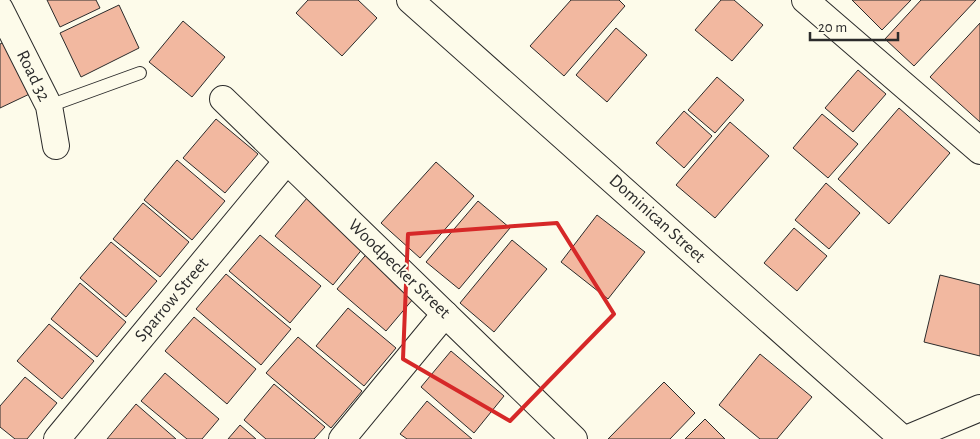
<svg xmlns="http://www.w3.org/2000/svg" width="980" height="439" viewBox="0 0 980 439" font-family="'Alegreya Sans',sans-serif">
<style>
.building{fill:#f2b8a0;stroke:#2b2b2b}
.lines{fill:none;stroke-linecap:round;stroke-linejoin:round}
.service-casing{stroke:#2b2b2b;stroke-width:14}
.minor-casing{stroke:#2b2b2b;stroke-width:28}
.service{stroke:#fdfbea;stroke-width:12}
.minor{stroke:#fdfbea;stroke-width:26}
.marked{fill:none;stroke:#d62828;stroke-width:4;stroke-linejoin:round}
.labels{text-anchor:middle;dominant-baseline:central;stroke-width:4;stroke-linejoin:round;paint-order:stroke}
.street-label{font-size:18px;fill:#2b2b2b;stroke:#fdfbea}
</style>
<rect width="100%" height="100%" fill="#fdfbea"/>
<g class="building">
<polygon points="47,0 96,0 100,8 60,27"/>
<polygon points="308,0 358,0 377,18 342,56 296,13"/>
<polygon points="571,0 619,0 625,6 564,76 530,46"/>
<polygon points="721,0 734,0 763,25 732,61 695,30"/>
<polygon points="852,0 911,0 882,30"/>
<polygon points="921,0 976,0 914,66 885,39"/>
<polygon points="119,5 139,48 81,77 60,33"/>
<polygon points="183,21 225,57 192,97 149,62"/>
<polygon points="980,23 980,122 930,77"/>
<polygon points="616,28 647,55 607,102 576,75"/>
<polygon points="13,38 38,90 0,108 0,44"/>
<polygon points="858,70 886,94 853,132 825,108"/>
<polygon points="717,77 744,100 715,133 688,110"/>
<polygon points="899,108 950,153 889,224 838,179"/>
<polygon points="684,111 712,136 684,168 656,143"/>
<polygon points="822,114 858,144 828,178 793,148"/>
<polygon points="216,119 258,154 225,193 183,158"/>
<polygon points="730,122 769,156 715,218 676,185"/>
<polygon points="177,160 225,201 192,240 144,200"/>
<polygon points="436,162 474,196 420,258 381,223"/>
<polygon points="826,183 860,213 829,249 795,220"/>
<polygon points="307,198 364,247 333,285 275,236"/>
<polygon points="478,201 510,228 459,289 426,262"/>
<polygon points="143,203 189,242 160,277 113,239"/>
<polygon points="597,215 645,252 608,299 561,262"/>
<polygon points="794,228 827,256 797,291 764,263"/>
<polygon points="260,235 321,286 290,323 229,271"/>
<polygon points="512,240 547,269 494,332 460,303"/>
<polygon points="111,242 157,281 126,317 80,278"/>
<polygon points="370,250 419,292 386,331 337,289"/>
<polygon points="226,274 291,329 261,365 196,309"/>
<polygon points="940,275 980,285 980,356 924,342"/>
<polygon points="80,283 126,322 97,357 51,319"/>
<polygon points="348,308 396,348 364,386 316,346"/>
<polygon points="194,317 256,369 227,404 165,351"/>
<polygon points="49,324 94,361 62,399 17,361"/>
<polygon points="298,337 362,391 331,428 266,373"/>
<polygon points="451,351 504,396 474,433 421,387"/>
<polygon points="760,354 812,397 777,439 760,439 719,405"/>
<polygon points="165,373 219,419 202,439 187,439 141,401"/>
<polygon points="25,377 57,403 27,439 15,439 0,427 0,406"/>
<polygon points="664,382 695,413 670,439 608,439"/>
<polygon points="274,384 325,427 314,439 266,439 244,420"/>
<polygon points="427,401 472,439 407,439 400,434"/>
<polygon points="136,404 176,439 107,439"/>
<polygon points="705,419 725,439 685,439"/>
<polygon points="240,425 256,439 228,439"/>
</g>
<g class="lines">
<g class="service-casing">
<polyline id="service" points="49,106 140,73"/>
</g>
<g class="minor-casing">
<g id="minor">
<polyline points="410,0 903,439"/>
<polyline points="805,0 980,151"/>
<polyline points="0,9 49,106 56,146"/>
<polyline points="223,99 574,439"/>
<polyline points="57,439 287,161"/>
<polyline points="342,439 445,314"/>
<polyline points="906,439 980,408"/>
</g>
</g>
<use href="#service" class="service"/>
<use href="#minor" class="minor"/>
</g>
<path class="marked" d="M557,223L614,314L510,421L403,359L408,234Z"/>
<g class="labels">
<g class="street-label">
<text transform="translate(33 76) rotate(64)">Road 32</text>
<text transform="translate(657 219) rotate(42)">Dominican Street</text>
<text transform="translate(399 269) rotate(44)">Woodpecker Street</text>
<text transform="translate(172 300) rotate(-50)">Sparrow Street</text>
</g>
</g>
<path d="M810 32v8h88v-8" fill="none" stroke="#2b2b2b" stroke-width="2.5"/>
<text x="818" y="32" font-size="15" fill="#2b2b2b" stroke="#fdfbea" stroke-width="4" paint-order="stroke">20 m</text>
</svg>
